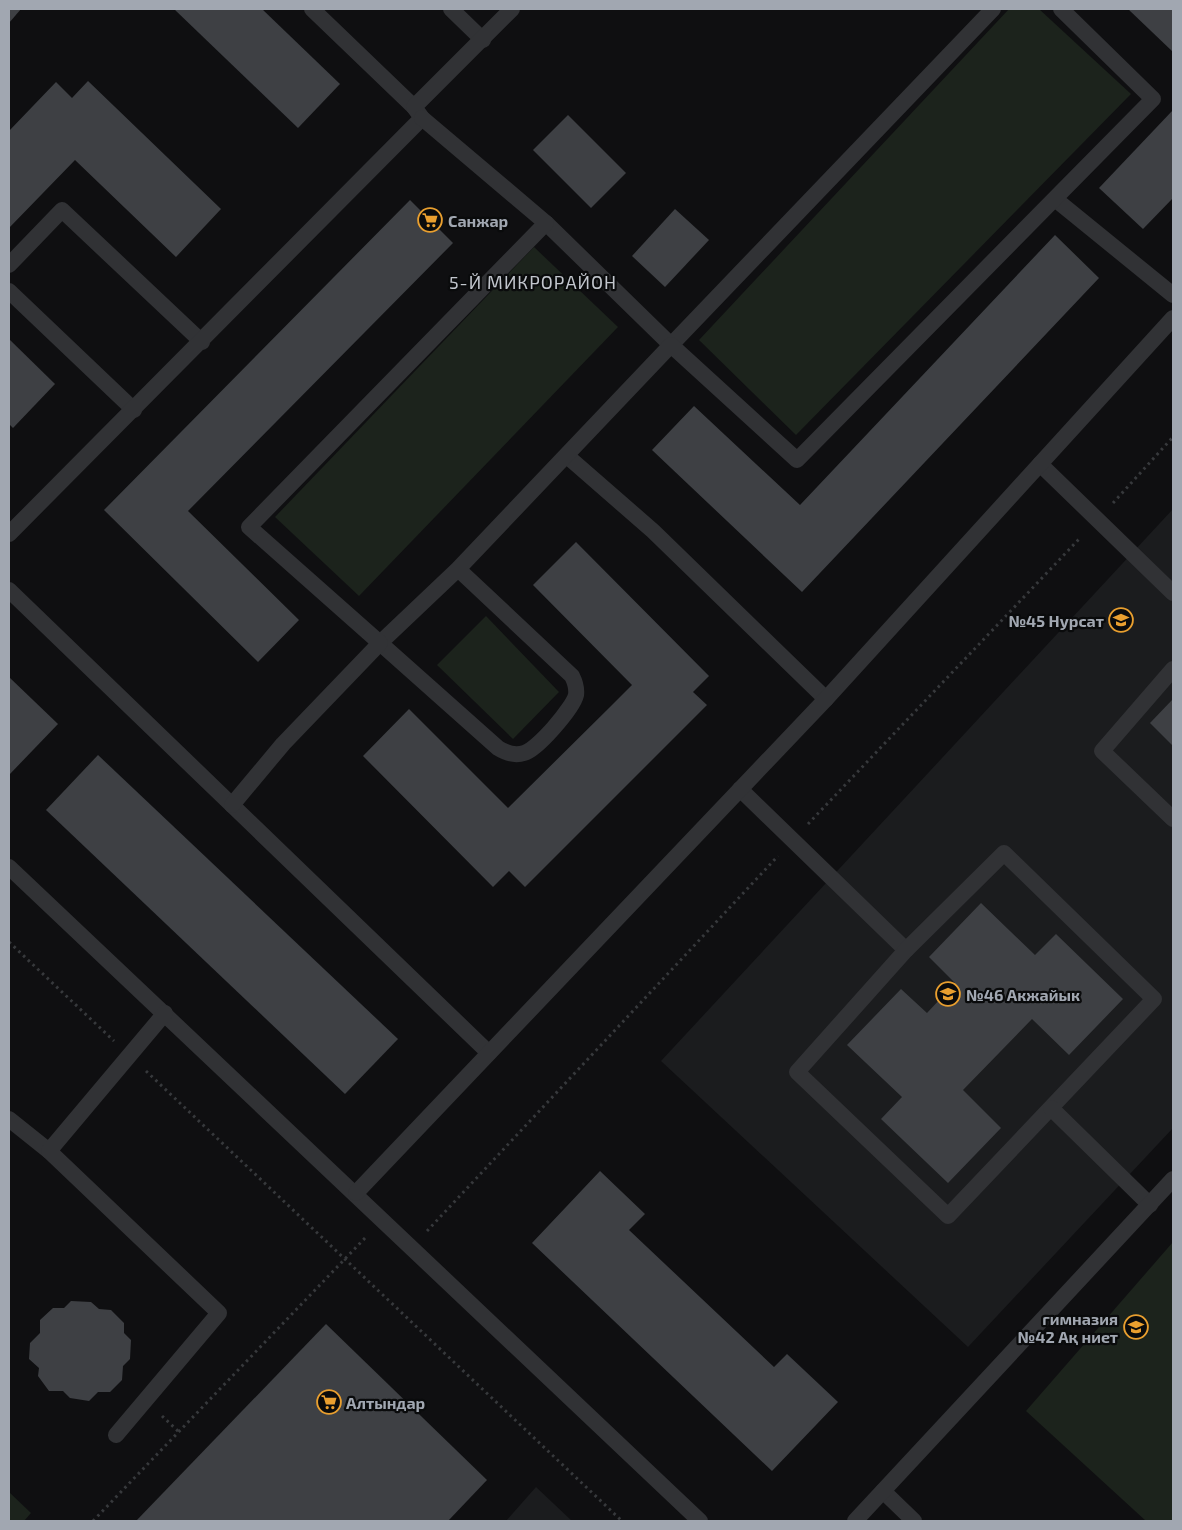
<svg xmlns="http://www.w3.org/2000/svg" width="1182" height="1530" viewBox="0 0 1182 1530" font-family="'Exo 2',sans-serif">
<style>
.built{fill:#1b1c1e}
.green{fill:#1c231c}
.building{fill:#3e4044}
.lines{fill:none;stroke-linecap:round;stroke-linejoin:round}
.path{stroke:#37393c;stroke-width:3;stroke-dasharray:2.5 4;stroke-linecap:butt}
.lane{stroke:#313235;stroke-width:16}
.labels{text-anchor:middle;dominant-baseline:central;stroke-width:4.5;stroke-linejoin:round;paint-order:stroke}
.poi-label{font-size:16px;font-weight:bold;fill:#a1a7b1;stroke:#0a0b0c;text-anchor:start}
.neighbourhood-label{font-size:18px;letter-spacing:1px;fill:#c2c6cd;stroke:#0a0b0c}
</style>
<rect width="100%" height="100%" fill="#0f0f11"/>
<g class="built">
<polygon points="1173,509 1173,1128 968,1347 661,1061"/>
<polygon points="536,1487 572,1521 506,1521"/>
</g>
<g class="green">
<polygon points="1009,9 1039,9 1131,94 796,435 699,340"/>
<polygon points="534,247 618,327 359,596 275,517"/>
<polygon points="486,616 559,692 513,739 437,665"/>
<polygon points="1173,1242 1173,1521 1146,1521 1026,1411"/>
<polygon points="9,1492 31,1513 24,1521 9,1521"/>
</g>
<g class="building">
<polygon points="9,9 21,9 9,23"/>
<polygon points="174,9 262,9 340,84 298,128"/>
<polygon points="1128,9 1173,9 1173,52"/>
<polygon points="88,81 221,209 176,257 75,160 9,228 9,131 56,82 72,98"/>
<polygon points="1173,110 1173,198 1143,229 1099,188"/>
<polygon points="568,115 626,173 591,208 533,150"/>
<polygon points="410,200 453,243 188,511 299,620 258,662 104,510"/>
<polygon points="675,209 709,240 665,287 632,256"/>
<polygon points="1055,235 1099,278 802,592 652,450 694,406 800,505"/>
<polygon points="9,339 55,384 13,428 9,424"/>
<polygon points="576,542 709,676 693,692 707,705 525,887 509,871 493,887 363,756 409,709 508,808 610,707 632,685 533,585"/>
<polygon points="9,677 58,724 9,775"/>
<polygon points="1173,699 1173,746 1150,723"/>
<polygon points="98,755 398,1039 345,1094 46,810"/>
<polygon points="981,903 1035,955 1056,934 1123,999 1069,1055 1032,1019 963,1090 1001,1128 948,1183 881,1119 902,1097 847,1045 901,989 927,1013 955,983 929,957"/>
<polygon points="600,1171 645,1214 629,1230 774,1367 787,1354 838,1402 772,1471 532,1243"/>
<polygon points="71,1301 91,1302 99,1309 111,1310 124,1323 124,1333 131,1340 130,1359 123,1366 122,1380 110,1392 98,1392 89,1401 70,1398 63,1391 49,1391 38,1376 39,1368 29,1359 30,1343 40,1333 40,1320 53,1308 64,1308"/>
<polygon points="326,1324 487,1480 448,1521 136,1521"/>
</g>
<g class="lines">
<g class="path">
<polyline points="1113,503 1173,437"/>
<polyline points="808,824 1081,537"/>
<polyline points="9,942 114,1041"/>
<polyline points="146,1071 622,1521"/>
<polyline points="427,1231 778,856"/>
<polyline points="162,1416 179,1432"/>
<polyline points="93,1521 366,1237"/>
</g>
<g class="lane">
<polyline points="312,9 414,107"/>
<polyline points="451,9 483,40"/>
<polyline points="1055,199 1173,295"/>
<polyline points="546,223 671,345 993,9"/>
<polyline points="9,265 62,210 202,342"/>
<polyline points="9,291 134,410"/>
<polyline points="567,456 653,531 826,699"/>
<polyline points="1040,464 1173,593"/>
<polyline points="9,534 422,118 414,107 512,9"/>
<path d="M458,569L572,676C575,682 577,688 576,695C573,708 537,750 524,753C515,756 506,753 498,748L380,643L458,569L671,345L797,460L1153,99L1061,9"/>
<polyline points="9,590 489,1053"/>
<polyline points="1173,669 1102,751 1173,819"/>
<polyline points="740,789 906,950"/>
<polyline points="232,805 283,744 380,643 249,527 546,223 422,118"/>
<polygon points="1004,853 1154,999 948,1216 797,1072 906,950"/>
<polyline points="9,867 700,1521"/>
<polyline points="1051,1108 1150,1205"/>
<polyline points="9,1119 49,1151"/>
<polyline points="356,1193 826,699 1173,318"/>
<polyline points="116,1435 219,1313 49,1151 165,1013"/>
<polyline points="883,1491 914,1521"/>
<polyline points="855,1521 1173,1179"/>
</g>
</g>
<defs>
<g id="supermarket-ring" transform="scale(1.25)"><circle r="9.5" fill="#0a0b0c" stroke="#e99f2f" stroke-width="1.5"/><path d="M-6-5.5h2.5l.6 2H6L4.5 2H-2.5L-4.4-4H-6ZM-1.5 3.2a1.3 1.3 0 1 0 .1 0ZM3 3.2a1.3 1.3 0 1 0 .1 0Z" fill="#e99f2f"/></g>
<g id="school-ring" transform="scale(1.25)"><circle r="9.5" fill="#0a0b0c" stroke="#e99f2f" stroke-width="1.5"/><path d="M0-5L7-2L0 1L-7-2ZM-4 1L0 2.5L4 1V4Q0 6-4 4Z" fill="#e99f2f"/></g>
</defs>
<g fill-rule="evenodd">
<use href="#supermarket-ring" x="430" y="220"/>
<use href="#school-ring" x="1121" y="620"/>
<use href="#school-ring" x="948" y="994"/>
<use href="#school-ring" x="1136" y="1327"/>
<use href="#supermarket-ring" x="329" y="1402"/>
</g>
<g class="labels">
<g class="poi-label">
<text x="448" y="220">Санжар</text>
<text x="1104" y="620" text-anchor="end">№45 Нурсат</text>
<text x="966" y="994">№46 Акжайык</text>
<text x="1118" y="1318" text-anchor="end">гимназия<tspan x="1118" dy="18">№42 Ақ ниет</tspan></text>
<text x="346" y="1402">Алтындар</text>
</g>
<g class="neighbourhood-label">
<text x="533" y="282">5-Й МИКРОРАЙОН</text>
</g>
</g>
<rect width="1182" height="1530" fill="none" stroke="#a1a7b1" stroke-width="20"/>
</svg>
